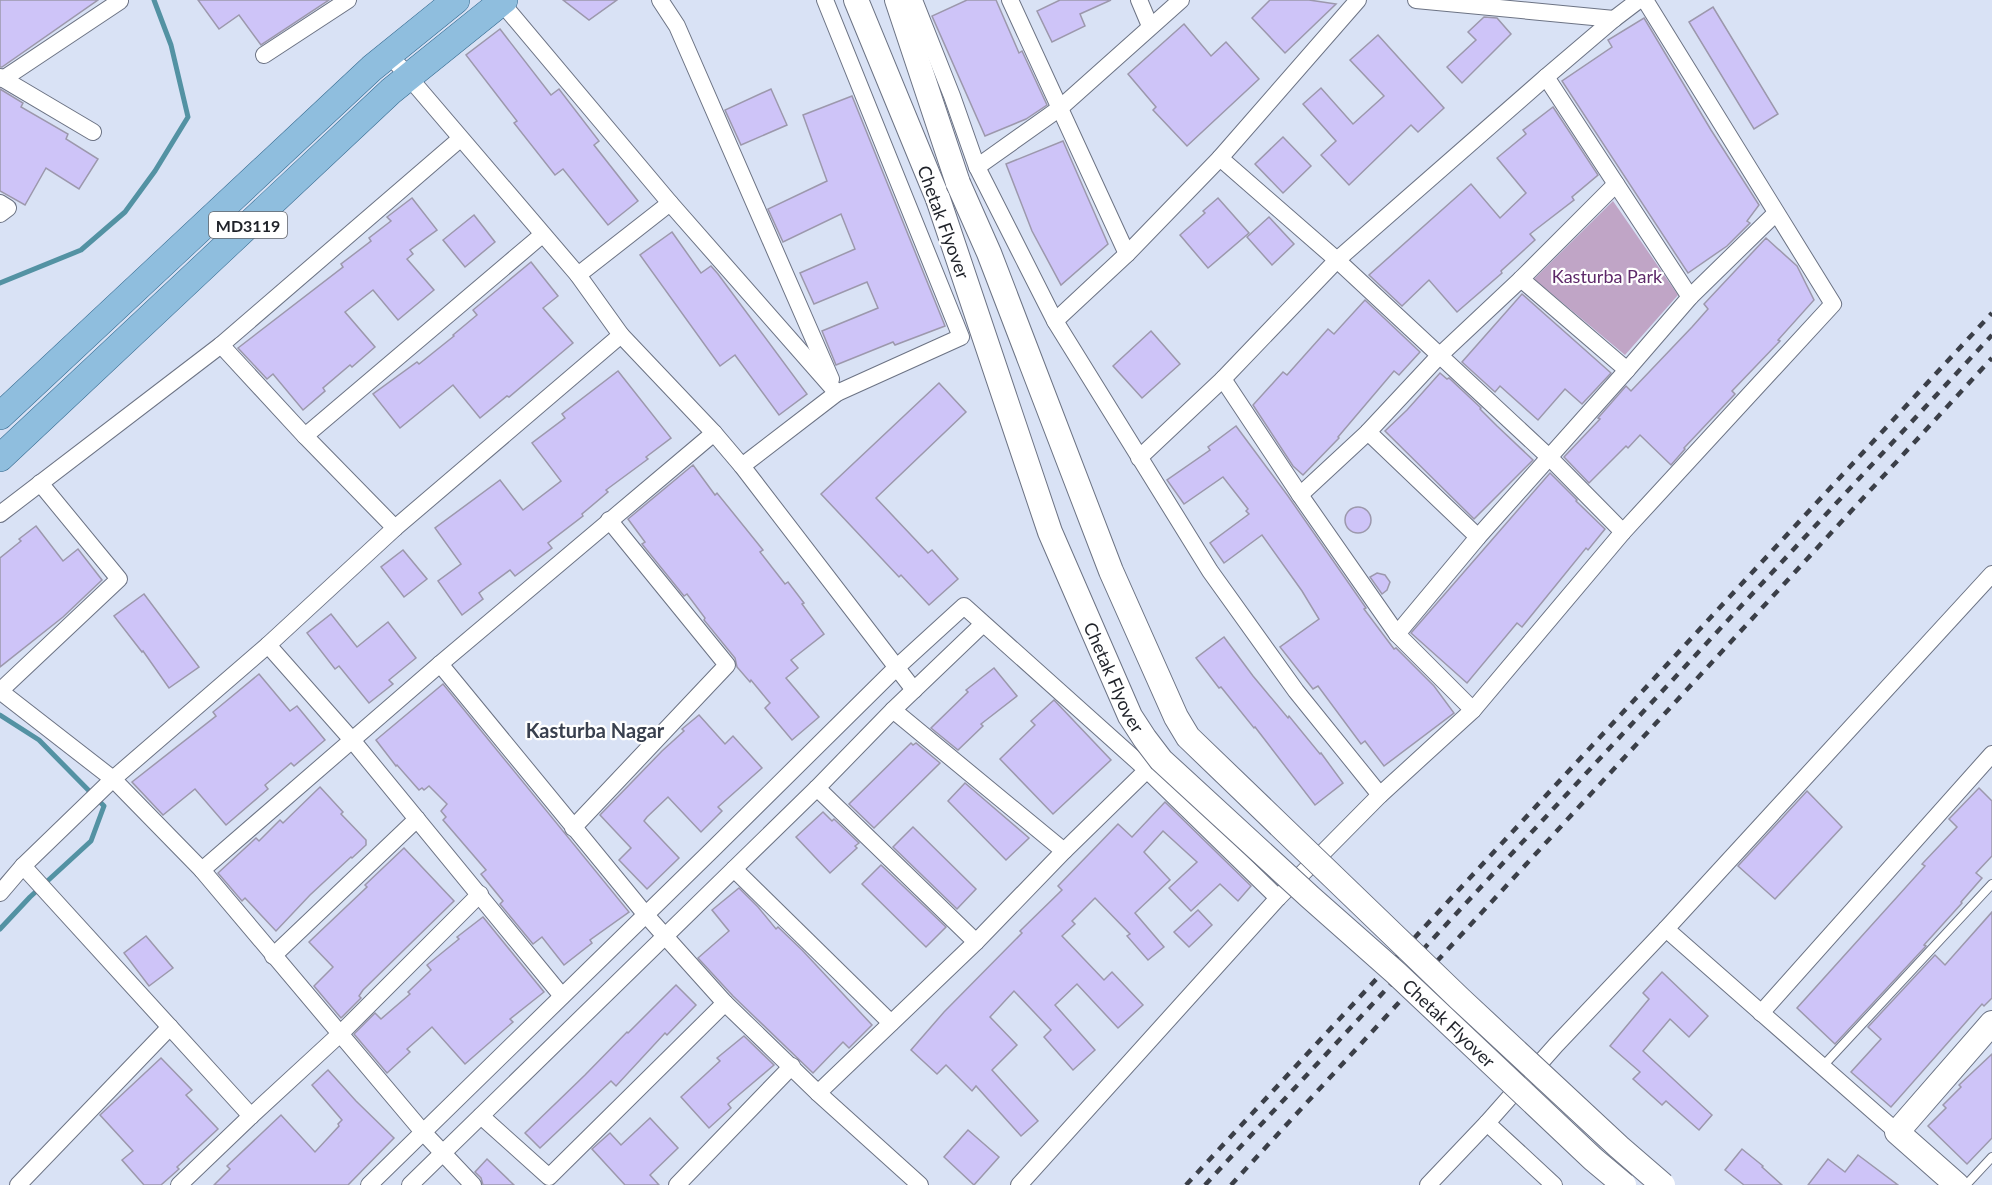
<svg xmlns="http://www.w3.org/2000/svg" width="1992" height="1185" viewBox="0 0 1992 1185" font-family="Lato,sans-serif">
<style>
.green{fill:#c0a5c6}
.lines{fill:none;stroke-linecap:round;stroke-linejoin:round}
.stream{stroke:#5392a3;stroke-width:5}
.building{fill:#cec4f8;stroke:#9c98ac;stroke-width:1.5}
.lane-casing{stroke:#6c7384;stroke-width:10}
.street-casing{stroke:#6c7384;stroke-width:18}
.secondary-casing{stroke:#6c7384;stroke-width:26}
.primary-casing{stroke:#376b90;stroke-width:28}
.lane{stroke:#fff;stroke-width:8}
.street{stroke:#fff;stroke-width:16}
.secondary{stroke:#fff;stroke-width:24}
.primary{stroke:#8fbede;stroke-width:27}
.rail{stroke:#3b3f48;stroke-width:4.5;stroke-dasharray:8 8;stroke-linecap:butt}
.secondary-bridge-casing{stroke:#6c7384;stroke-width:26;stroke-linecap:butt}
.secondary-bridge{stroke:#fff;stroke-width:24}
.labels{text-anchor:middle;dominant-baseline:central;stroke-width:4.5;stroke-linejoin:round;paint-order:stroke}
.shield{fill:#fff;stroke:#626469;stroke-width:1.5}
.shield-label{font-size:16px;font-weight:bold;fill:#1f2229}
.street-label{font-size:18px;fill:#1f2229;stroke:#fff}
.park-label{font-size:18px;fill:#5d2869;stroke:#fff}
.neighbourhood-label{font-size:20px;font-weight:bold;fill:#39404f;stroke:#fff}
</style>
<rect width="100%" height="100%" fill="#d9e2f5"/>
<polygon class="green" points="1613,201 1678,295 1625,355 1534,279"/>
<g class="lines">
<g class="stream">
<polyline points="0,283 81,250 125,212 155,171 188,117 171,45 154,0"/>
<polyline points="0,715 39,740 104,806 91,841 30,897 0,929"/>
</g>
</g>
<g class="building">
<polygon points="0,0 98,0 2,67 0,67"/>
<polygon points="198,0 329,0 261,45 239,15 219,29"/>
<polygon points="563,0 617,0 589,20"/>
<polygon points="967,0 996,0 1019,53 1022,51 1047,105 1026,119 985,136 932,16"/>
<polygon points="1060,0 1111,0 1080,14 1085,26 1052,42 1037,11"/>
<polygon points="1270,0 1309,0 1336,4 1285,53 1252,18"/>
<polygon points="1713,7 1778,114 1754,129 1689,22"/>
<polygon points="1484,17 1497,18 1511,34 1462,83 1447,67 1476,40 1468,32"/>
<polygon points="1644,18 1711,130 1759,205 1747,221 1750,223 1727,246 1688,273 1562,81 1612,47 1608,40"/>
<polygon points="1184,24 1211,56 1226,42 1259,79 1187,146 1153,110 1156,107 1128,74"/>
<polygon points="500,29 551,95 559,89 599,141 594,145 638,201 608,225 563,169 555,175 514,123 517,121 466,55"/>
<polygon points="1378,35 1444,108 1418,132 1411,125 1349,185 1321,155 1336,141 1303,104 1321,88 1353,124 1384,96 1350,60"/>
<polygon points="0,89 23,103 21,107 68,134 66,139 98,159 79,189 46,168 25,205 0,191"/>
<polygon points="771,89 787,125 741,145 725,110"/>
<polygon points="852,96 945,326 895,345 893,342 836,365 822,331 878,308 867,282 814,304 800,273 855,249 841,214 783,242 768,209 827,181 803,115"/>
<polygon points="1553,107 1598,175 1572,197 1574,200 1530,234 1535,240 1501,271 1502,273 1457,312 1429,280 1402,306 1369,275 1471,184 1500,218 1526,193 1497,158 1526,134 1523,130"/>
<polygon points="1283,137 1311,166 1283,193 1255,164"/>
<polygon points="1063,141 1108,244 1061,285 1032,231 1006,164"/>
<polygon points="412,198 437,230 410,250 413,254 407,259 434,290 398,320 373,290 345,312 375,347 352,367 350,365 323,388 325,391 303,410 273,374 267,379 238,348 343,267 341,264 371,241 369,238 391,221 387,217"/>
<polygon points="1218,198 1249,233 1208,268 1180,235 1205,213 1203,211"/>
<polygon points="474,215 495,242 465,267 443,240"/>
<polygon points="1269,217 1294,244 1272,265 1247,237"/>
<polygon points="672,232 701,273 711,266 718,274 807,394 779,415 735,355 720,366 640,255"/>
<polygon points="1766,238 1797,266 1814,300 1778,340 1780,341 1732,391 1735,394 1684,448 1685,449 1671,465 1640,435 1628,448 1626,446 1589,483 1564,457 1600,419 1598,418 1626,386 1631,391 1692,327 1708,309 1704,304"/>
<polygon points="531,262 558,296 543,308 573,343 509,397 507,396 480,418 453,385 400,428 373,394 417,362 419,364 454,336 453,335 477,315 473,310"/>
<polygon points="1522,294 1611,373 1582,404 1565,389 1538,420 1500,386 1495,392 1462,362"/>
<polygon points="1365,300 1420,352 1399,375 1394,371 1338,437 1339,438 1303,475 1293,466 1253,405 1283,372 1287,375 1328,329 1334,334"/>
<polygon points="1151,331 1180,364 1142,398 1113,366"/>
<polygon points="618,371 671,438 646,457 648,459 606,490 608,492 582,514 583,516 548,543 552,548 515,576 510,570 479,593 483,599 462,615 438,581 461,564 435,528 500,480 523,510 561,481 532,443 565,418 562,414"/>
<polygon points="1440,373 1447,379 1449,378 1481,408 1480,409 1497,426 1533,460 1474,519 1385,431 1407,410"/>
<polygon points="939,383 966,412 876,498 928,553 932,550 958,579 929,605 901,575 899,577 821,494"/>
<polygon points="1236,426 1288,496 1366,608 1364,609 1394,649 1396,648 1434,686 1454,713 1384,766 1365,741 1361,744 1318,686 1313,689 1280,647 1319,619 1302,591 1262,535 1224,563 1210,543 1249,514 1246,511 1248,509 1223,477 1184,504 1167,480 1210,450 1208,447"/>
<polygon points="693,465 715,495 717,493 763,550 760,552 785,584 788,582 804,603 802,604 824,634 791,660 798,668 786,678 819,717 792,740 765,708 770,703 751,680 750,682 737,667 735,658 704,620 705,618 687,594 684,596 642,544 645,542 628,519"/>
<polygon points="1550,473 1577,500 1576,501 1605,529 1588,550 1586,548 1522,627 1517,623 1467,683 1411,633"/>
<circle cx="1358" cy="520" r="13"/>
<polygon points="36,526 63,561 78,549 102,580 63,617 0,667 0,558 21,541 19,539"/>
<polygon points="403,550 427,579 404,597 381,567"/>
<polygon points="1377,573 1385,575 1390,582 1387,590 1382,594 1370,577"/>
<polygon points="144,594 199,667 169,688 143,651 142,652 114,616"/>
<polygon points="331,614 357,647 388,622 416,658 389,680 393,684 369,703 339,666 335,669 307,633"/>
<polygon points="1224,637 1253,676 1288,718 1289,716 1320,754 1321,753 1343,783 1315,805 1255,727 1254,728 1221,687 1219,688 1196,658"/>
<polygon points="994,668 1017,696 981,724 983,726 958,750 931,728 968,692 966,690"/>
<polygon points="259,674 290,711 297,706 325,740 294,766 291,763 265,785 268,789 226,825 195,789 163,815 132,782 216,716 213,712"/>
<polygon points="443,684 629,912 590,940 592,943 564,965 542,937 533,944 500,904 503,901 481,874 486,870 443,820 446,817 441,811 447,804 429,786 424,790 422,788 419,790 397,765 396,766 376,740"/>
<polygon points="1054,700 1111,760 1053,814 1000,759 1035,725 1031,721"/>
<polygon points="699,715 725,744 733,736 762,768 718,807 722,811 701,832 668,797 647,817 644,821 679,858 647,889 619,860 631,848 600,815 662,751 684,731 682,729"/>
<polygon points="911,743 913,745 916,743 940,763 874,828 849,804"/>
<polygon points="965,783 1029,838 1006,860 948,801"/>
<polygon points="320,787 343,812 341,814 366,840 366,845 352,858 351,857 310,895 276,931 245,898 242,901 218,873 256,838 259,841 280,820 283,823"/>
<polygon points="1979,788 1992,801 1992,856 1976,873 1982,878 1961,902 1962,903 1924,945 1926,946 1835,1044 1797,1008 1925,866 1922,864 1957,827 1949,819"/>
<polygon points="1807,791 1842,827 1775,899 1738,866"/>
<polygon points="1165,802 1251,886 1238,901 1220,884 1191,911 1169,888 1197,862 1163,831 1144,852 1170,880 1135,913 1164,947 1148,960 1127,936 1130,934 1095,898 1072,921 1075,924 1062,936 1104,980 1112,972 1143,1005 1118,1028 1077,984 1055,1005 1095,1050 1073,1070 1044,1037 1051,1030 1014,991 990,1017 1017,1045 992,1070 1038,1121 1021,1136 976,1086 972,1091 946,1065 937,1074 911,1050 944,1012 1022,933 1020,931 1062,890 1058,886 1118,824 1132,837"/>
<polygon points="823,812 832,821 834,819 859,843 855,846 857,848 830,873 796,837"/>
<polygon points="913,827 976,889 957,909 893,847"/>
<polygon points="404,848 454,901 363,990 359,996 361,998 341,1018 314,986 333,967 309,942 367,887 365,885"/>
<polygon points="881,865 946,927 926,947 862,884"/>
<polygon points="739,888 758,907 776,929 778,927 802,950 872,1025 849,1048 843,1042 813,1073 733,996 698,958 729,931 712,910"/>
<polygon points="1198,910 1212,925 1189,947 1174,932"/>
<polygon points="1992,912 1992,998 1984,1006 1982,1004 1891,1107 1851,1072 1881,1039 1868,1027 1935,955 1945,965"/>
<polygon points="483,917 544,992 510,1019 513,1022 465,1064 432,1027 407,1049 410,1052 387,1073 354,1034 375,1013 381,1019 410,994 408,992 431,970 427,965 459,939 457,937"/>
<polygon points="146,936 173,968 149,986 124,953"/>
<polygon points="1662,972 1708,1016 1689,1037 1670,1019 1643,1051 1712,1115 1699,1130 1666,1101 1662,1105 1633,1079 1640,1072 1610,1046 1649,999 1643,993"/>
<polygon points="676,985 696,1005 667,1035 665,1033 616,1086 611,1081 540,1148 525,1133 585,1075 627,1032 628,1033"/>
<polygon points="744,1036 774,1065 728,1104 731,1108 709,1128 681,1097 720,1061 717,1058"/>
<polygon points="1992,1054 1992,1138 1967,1164 1928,1126 1946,1108 1943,1105 1961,1087 1959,1085"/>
<polygon points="161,1058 192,1090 186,1095 218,1129 177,1167 179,1169 161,1185 144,1185 122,1160 133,1151 100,1115"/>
<polygon points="328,1070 356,1101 394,1138 348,1185 214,1185 230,1169 227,1166 281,1115 315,1152 339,1126 338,1124 342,1120 312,1085"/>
<polygon points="650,1118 678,1148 650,1175 659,1185 625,1185 592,1149 610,1133 621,1145"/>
<polygon points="968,1130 999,1157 974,1185 944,1157"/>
<polygon points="1742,1149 1763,1166 1762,1167 1782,1185 1744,1185 1725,1170"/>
<polygon points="1858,1155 1898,1185 1808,1185 1828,1159 1845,1172"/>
<polygon points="487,1159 514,1185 483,1185 481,1178 475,1172"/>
</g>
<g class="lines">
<g class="lane-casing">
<g id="lane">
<polyline points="1822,1067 1992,884"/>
<polyline points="1966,1185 1992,1157"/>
</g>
</g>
<g class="street-casing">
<g id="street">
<polyline points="660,0 677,26 831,379"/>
<polyline points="914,0 952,96 977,167 1055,321 1210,571 1296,691 1380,795"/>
<polyline points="1010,0 1127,254"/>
<polyline points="1139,0 1150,26"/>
<polyline points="1416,0 1614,19"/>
<polyline points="501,2 670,203 837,393"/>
<polyline points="389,54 578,275 621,335 714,433 742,466 914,690"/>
<polyline points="264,55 348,0"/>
<polyline points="0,77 93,132"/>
<polyline points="1546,77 1690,297"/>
<polyline points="3,79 120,1"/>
<polyline points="1220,158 1337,260 1550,458 1623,532"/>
<polyline points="977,167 1060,108 1181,0"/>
<polyline points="0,203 8,208 0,214"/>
<polyline points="578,275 670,203"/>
<polyline points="1521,279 1627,370"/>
<polyline points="1055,321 1127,254 1220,158 1358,0"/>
<polyline points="221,345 305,436 395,528"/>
<polyline points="1223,379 1300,495 1397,634 1473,710"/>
<polyline points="1368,432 1478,537"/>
<polyline points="305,436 542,235"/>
<polyline points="1139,458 1223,379 1337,260 1546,77 1614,19 1639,0"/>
<polyline points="742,466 837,393 961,337 825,0"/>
<polyline points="40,483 119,579 0,691 113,779 202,870 423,1132 473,1185"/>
<polyline points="1300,495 1368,432 1439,356 1521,279 1616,184"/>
<polyline points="0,514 221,345 460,139"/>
<polyline points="1397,634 1478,537 1627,370 1690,297 1776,213"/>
<polyline points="268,645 352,740 562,996"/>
<polyline points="440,664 646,915 725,1003 818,1093 920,1185"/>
<polyline points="893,710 1064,851"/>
<polyline points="817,788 976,942"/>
<polyline points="573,828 727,665 609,520"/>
<polyline points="23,866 251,1116"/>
<polyline points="734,869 891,1023"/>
<polyline points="202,870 440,664 714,433"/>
<polyline points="0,893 23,866 113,779 268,645 395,528 621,335"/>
<polyline points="1666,929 1897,1132"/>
<polyline points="273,956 417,819"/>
<polyline points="1761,1013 1992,754"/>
<polyline points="818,1093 976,942 1064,851 1147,770"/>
<polyline points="481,1116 549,1177 725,1003"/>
<polyline points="1487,1123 1554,1185"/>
<polyline points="18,1185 170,1027"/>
<polyline points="179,1185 251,1116 340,1034 480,894"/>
<polyline points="369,1185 712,850 896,668 964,606 1147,770 1278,898"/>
<polyline points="410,1185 817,788 893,710 983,624"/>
<polyline points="677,1185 792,1066"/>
<polyline points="1019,1185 1278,898 1380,795 1473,710 1623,532 1833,304 1645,0"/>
<polyline points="1428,1185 1487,1123 1556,1045 1666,929 1992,574"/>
</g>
</g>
<g class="secondary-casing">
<g id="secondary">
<polyline points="856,0 938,199"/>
<polyline points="897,0 958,183"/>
<polyline points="1957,1185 1897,1132 1992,1023"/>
</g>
</g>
<g class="primary-casing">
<g id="primary">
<polyline points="0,416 372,68 456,0"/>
<polyline points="0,458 391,91 504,0"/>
</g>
</g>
<use href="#lane" class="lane"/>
<use href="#street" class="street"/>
<use href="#secondary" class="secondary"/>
<use href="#primary" class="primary"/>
<g class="rail">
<polyline points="1186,1185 1992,313"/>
<polyline points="1205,1185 1992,335"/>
<polyline points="1231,1185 1992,358"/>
</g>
<g class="secondary-bridge-casing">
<g id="secondary-bridge">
<polyline points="958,183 989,253 1111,571 1176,717 1188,737 1460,999 1619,1147 1663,1185"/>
<path id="s1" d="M938,199L1050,532L1130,716L1145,739L1161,760L1310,897L1396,973L1593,1159L1624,1185"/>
</g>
</g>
<use href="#secondary-bridge" class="secondary-bridge"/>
</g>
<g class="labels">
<rect class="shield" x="209" y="212" width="78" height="26" rx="4.5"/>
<g class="shield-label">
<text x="248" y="225">MD3119</text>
</g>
<g class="street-label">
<text transform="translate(944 222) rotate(70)">Chetak Flyover</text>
<text stroke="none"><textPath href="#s1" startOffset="510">Chetak Flyover</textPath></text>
<text stroke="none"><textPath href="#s1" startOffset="996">Chetak Flyover</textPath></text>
</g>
<g class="park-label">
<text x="1607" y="276">Kasturba Park</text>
</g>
<g class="neighbourhood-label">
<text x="595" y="730">Kasturba Nagar</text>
</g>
</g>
</svg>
